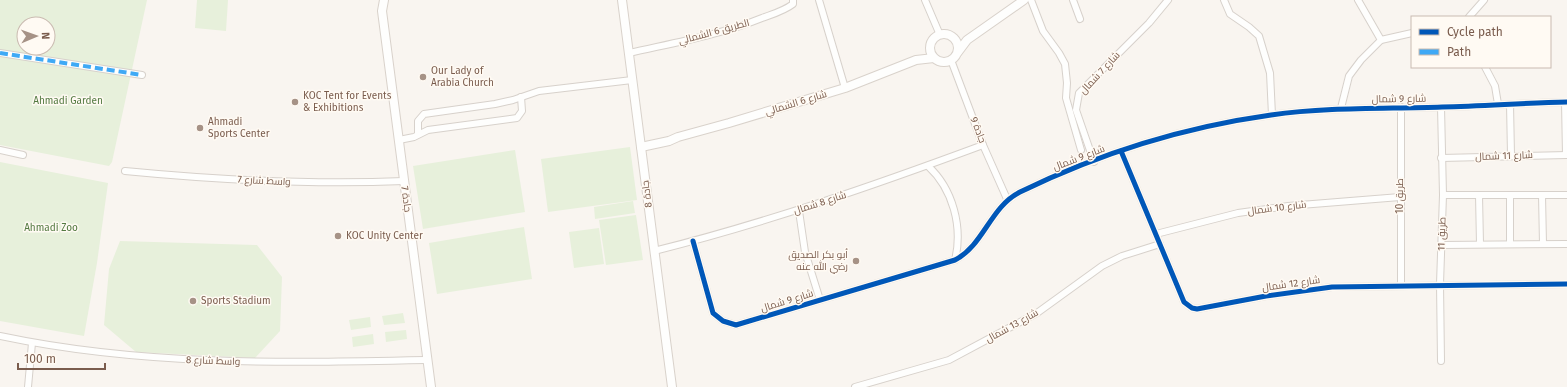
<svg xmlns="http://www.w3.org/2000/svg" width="1567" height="387" viewBox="0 0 1567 387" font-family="'Fira Sans',Cairo,sans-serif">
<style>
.green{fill:#e7f0db;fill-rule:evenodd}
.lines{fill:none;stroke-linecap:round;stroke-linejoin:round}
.street-casing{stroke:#d7d1cb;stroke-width:8}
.secondary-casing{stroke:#d9d2cb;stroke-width:10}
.street{stroke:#fefefd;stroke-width:6}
.secondary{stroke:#fefefd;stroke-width:8}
.quiet{stroke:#3fa9f5;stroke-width:4;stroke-dasharray:8 4;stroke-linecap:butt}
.cycleway-casing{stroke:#fffaf3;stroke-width:8}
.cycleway{stroke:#0057b8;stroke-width:5}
.poi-dot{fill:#a69286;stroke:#fffaf3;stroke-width:1.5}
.labels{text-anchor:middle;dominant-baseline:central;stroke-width:3;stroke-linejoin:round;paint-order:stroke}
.street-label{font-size:10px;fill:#7a5c4d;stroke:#fffaf3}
.poi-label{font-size:10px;fill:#7a5c4d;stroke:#fffaf3;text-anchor:start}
.park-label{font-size:10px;fill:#537a41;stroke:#fffaf3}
</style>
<rect width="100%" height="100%" fill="#f9f5f0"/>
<g class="green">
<path d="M0,0H147L112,162L109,166L0,145ZM24,24H48V48H24Z"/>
<polygon points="197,0 228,0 226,31 195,28"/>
<polygon points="630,147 637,200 548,212 541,159"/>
<polygon points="515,150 525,212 423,229 413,166"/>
<polygon points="0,162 108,183 97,263 84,336 0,321"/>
<polygon points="633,201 635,213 595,219 594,207"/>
<polygon points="636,215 643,260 606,265 599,220"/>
<polygon points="524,227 532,279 437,294 429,243"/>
<polygon points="599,228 604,264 574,268 569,232"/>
<polygon points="120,241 257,245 282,277 280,331 255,358 136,352 104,325 109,269"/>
<polygon points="403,313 405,323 384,325 382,316"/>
<polygon points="370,317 371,327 351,330 349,320"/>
<polygon points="406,330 407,339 386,342 385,332"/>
<polygon points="373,334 374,344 353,347 352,337"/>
</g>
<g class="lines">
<g class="street-casing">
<g id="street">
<polyline points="819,0 845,88"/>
<polyline points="925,0 940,35"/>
<polyline points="1031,0 1043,31 1059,53 1065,64 1067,83 1066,98 1081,150"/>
<polyline points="1073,0 1080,19"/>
<polyline points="1224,0 1230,14 1249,27 1259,36 1270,73 1272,115"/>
<polyline points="1358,0 1381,40"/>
<polyline points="1469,17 1484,0"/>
<polyline points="0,53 142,75"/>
<path d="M629,53C673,43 720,35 762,18C773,14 784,11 793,4V0"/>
<polyline points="951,60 983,145 1007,199"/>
<polyline points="1485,67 1495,86 1498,104"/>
<polyline points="1565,102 1566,155"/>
<polyline points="1510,104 1511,155"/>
<polyline points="1401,107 1401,285"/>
<polyline points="1341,108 1349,76 1361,60 1381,40 1412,33"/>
<polyline points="418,134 418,121 424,114 495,104 513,100 539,91 632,80"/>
<polyline points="399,140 414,137 428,130 517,118 522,111 521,97"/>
<polyline points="0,150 23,155"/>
<polyline points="1121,151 1184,302 1192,308 1197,309 1266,296 1332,287 1567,284"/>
<polyline points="1441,158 1567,155"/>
<polyline points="1094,162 1076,110 1079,93 1149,23 1168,0"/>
<path d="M928,166C953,189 963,227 955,260"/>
<path d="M125,171C218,180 310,185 404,181"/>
<polyline points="1443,195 1567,195"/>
<polyline points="1479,195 1480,244"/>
<polyline points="1510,195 1510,244"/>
<polyline points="1542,195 1543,244"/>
<polyline points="799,211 805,252 820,300"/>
<polyline points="1156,234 1238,213 1288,206 1400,197"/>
<path d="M693,241L713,313L723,321L736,325L955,260C984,245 990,207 1020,192C1098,154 1185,127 1271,115C1328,107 1385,109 1442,107C1484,106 1525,103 1567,102"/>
<polyline points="1442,245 1567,244"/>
<path d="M654,251C766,223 875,185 983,145"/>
<path d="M0,336C142,366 283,363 427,360"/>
<polyline points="1441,361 1440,284 1443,195 1441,107"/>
<polyline points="28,387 32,343"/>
<polyline points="855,387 949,360 1037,313 1102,266 1122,256 1160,244"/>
</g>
</g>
<g class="secondary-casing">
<g id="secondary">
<polyline points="384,0 382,11 431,387"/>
<polyline points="622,0 672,387"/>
<circle cx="944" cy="48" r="14"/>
<polyline points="958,52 967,40 1024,0"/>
<polyline points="641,147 669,141 678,137 729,123 845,88 916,60 934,58"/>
</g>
</g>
<use href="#street" class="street"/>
<use href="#secondary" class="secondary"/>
<polyline class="quiet" points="0,53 142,75"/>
<g class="cycleway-casing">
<g id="cycleway">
<polyline points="1121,151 1184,302 1192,308 1197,309 1266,296 1332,287 1567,284"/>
<path d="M693,241L713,313L723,321L736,325L955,260C984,245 990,207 1020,192C1098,154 1185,127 1271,115C1328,107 1385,109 1442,107C1484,106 1525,103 1567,102"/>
</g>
</g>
<use href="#cycleway" class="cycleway"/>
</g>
<g class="poi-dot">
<circle cx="423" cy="77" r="4"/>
<circle cx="295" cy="102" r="4"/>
<circle cx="200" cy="128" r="4"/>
<circle cx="338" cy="236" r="4"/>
<circle cx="856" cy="261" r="4"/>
<circle cx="193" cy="301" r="4"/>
</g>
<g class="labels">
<g class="street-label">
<text transform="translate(714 32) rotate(-15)">الطريق 6 الشمالي</text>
<text transform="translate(1100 73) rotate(-47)">شارع 7 شمال</text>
<text transform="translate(1399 99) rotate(-1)">شارع 9 شمال</text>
<text transform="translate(796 103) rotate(-17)">شارع 6 الشمالي</text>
<text transform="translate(978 130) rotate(69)">جادة 9</text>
<text transform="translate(1504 156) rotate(-2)">شارع 11 شمال</text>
<text transform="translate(1079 158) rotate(-21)">شارع 9 شمال</text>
<text transform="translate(264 181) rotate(3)">واسط شارع 7</text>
<text transform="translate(647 194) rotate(-97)">جادة 8</text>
<text transform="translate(1400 196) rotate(-90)">طريق 10</text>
<text transform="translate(406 199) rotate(82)">جادة 7</text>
<text transform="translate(820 203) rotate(-18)">شارع 8 شمال</text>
<text transform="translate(1277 208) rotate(-7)">شارع 10 شمال</text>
<text transform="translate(1442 234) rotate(-88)">طريق 11</text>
<text transform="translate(1291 284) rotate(-8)">شارع 12 شمال</text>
<text transform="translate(787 301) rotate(-17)">شارع 9 شمال</text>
<text transform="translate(1012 326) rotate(-29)">شارع 13 شمال</text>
<text transform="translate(213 361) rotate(2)">واسط شارع 8</text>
</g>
<g class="poi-label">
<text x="431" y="71">Our Lady of<tspan x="431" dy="12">Arabia Church</tspan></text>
<text x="303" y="96">KOC Tent for Events<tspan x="303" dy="12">&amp; Exhibitions</tspan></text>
<text x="208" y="122">Ahmadi<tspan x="208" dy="12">Sports Center</tspan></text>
<text x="346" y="236">KOC Unity Center</text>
<text x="848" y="255" text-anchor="end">أبو بكر الصديق<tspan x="848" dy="12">رضي الله عنه</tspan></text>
<text x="201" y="301">Sports Stadium</text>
</g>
<g class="park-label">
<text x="68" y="101">Ahmadi Garden</text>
<text x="51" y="228">Ahmadi Zoo</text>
</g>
</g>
<rect x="1411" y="16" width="140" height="52" fill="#fffaf3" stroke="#cabbb1"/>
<rect x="1419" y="29" width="20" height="6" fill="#0057b8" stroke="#cabbb1"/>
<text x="1447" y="36" font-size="12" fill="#7a5c4d">Cycle path</text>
<rect x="1419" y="49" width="20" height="6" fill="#3fa9f5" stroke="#cabbb1"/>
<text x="1447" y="56" font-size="12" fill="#7a5c4d">Path</text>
<g transform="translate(36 36) rotate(88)"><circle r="19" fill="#fffaf3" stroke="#cabbb1"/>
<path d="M0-3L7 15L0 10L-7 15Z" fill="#a69286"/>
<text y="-6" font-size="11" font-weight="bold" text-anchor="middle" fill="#7a5c4d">N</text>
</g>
<path d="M18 363v6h87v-6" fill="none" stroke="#7a5c4d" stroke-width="2"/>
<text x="24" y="363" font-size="12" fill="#7a5c4d" stroke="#fffaf3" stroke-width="3" paint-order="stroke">100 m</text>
</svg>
